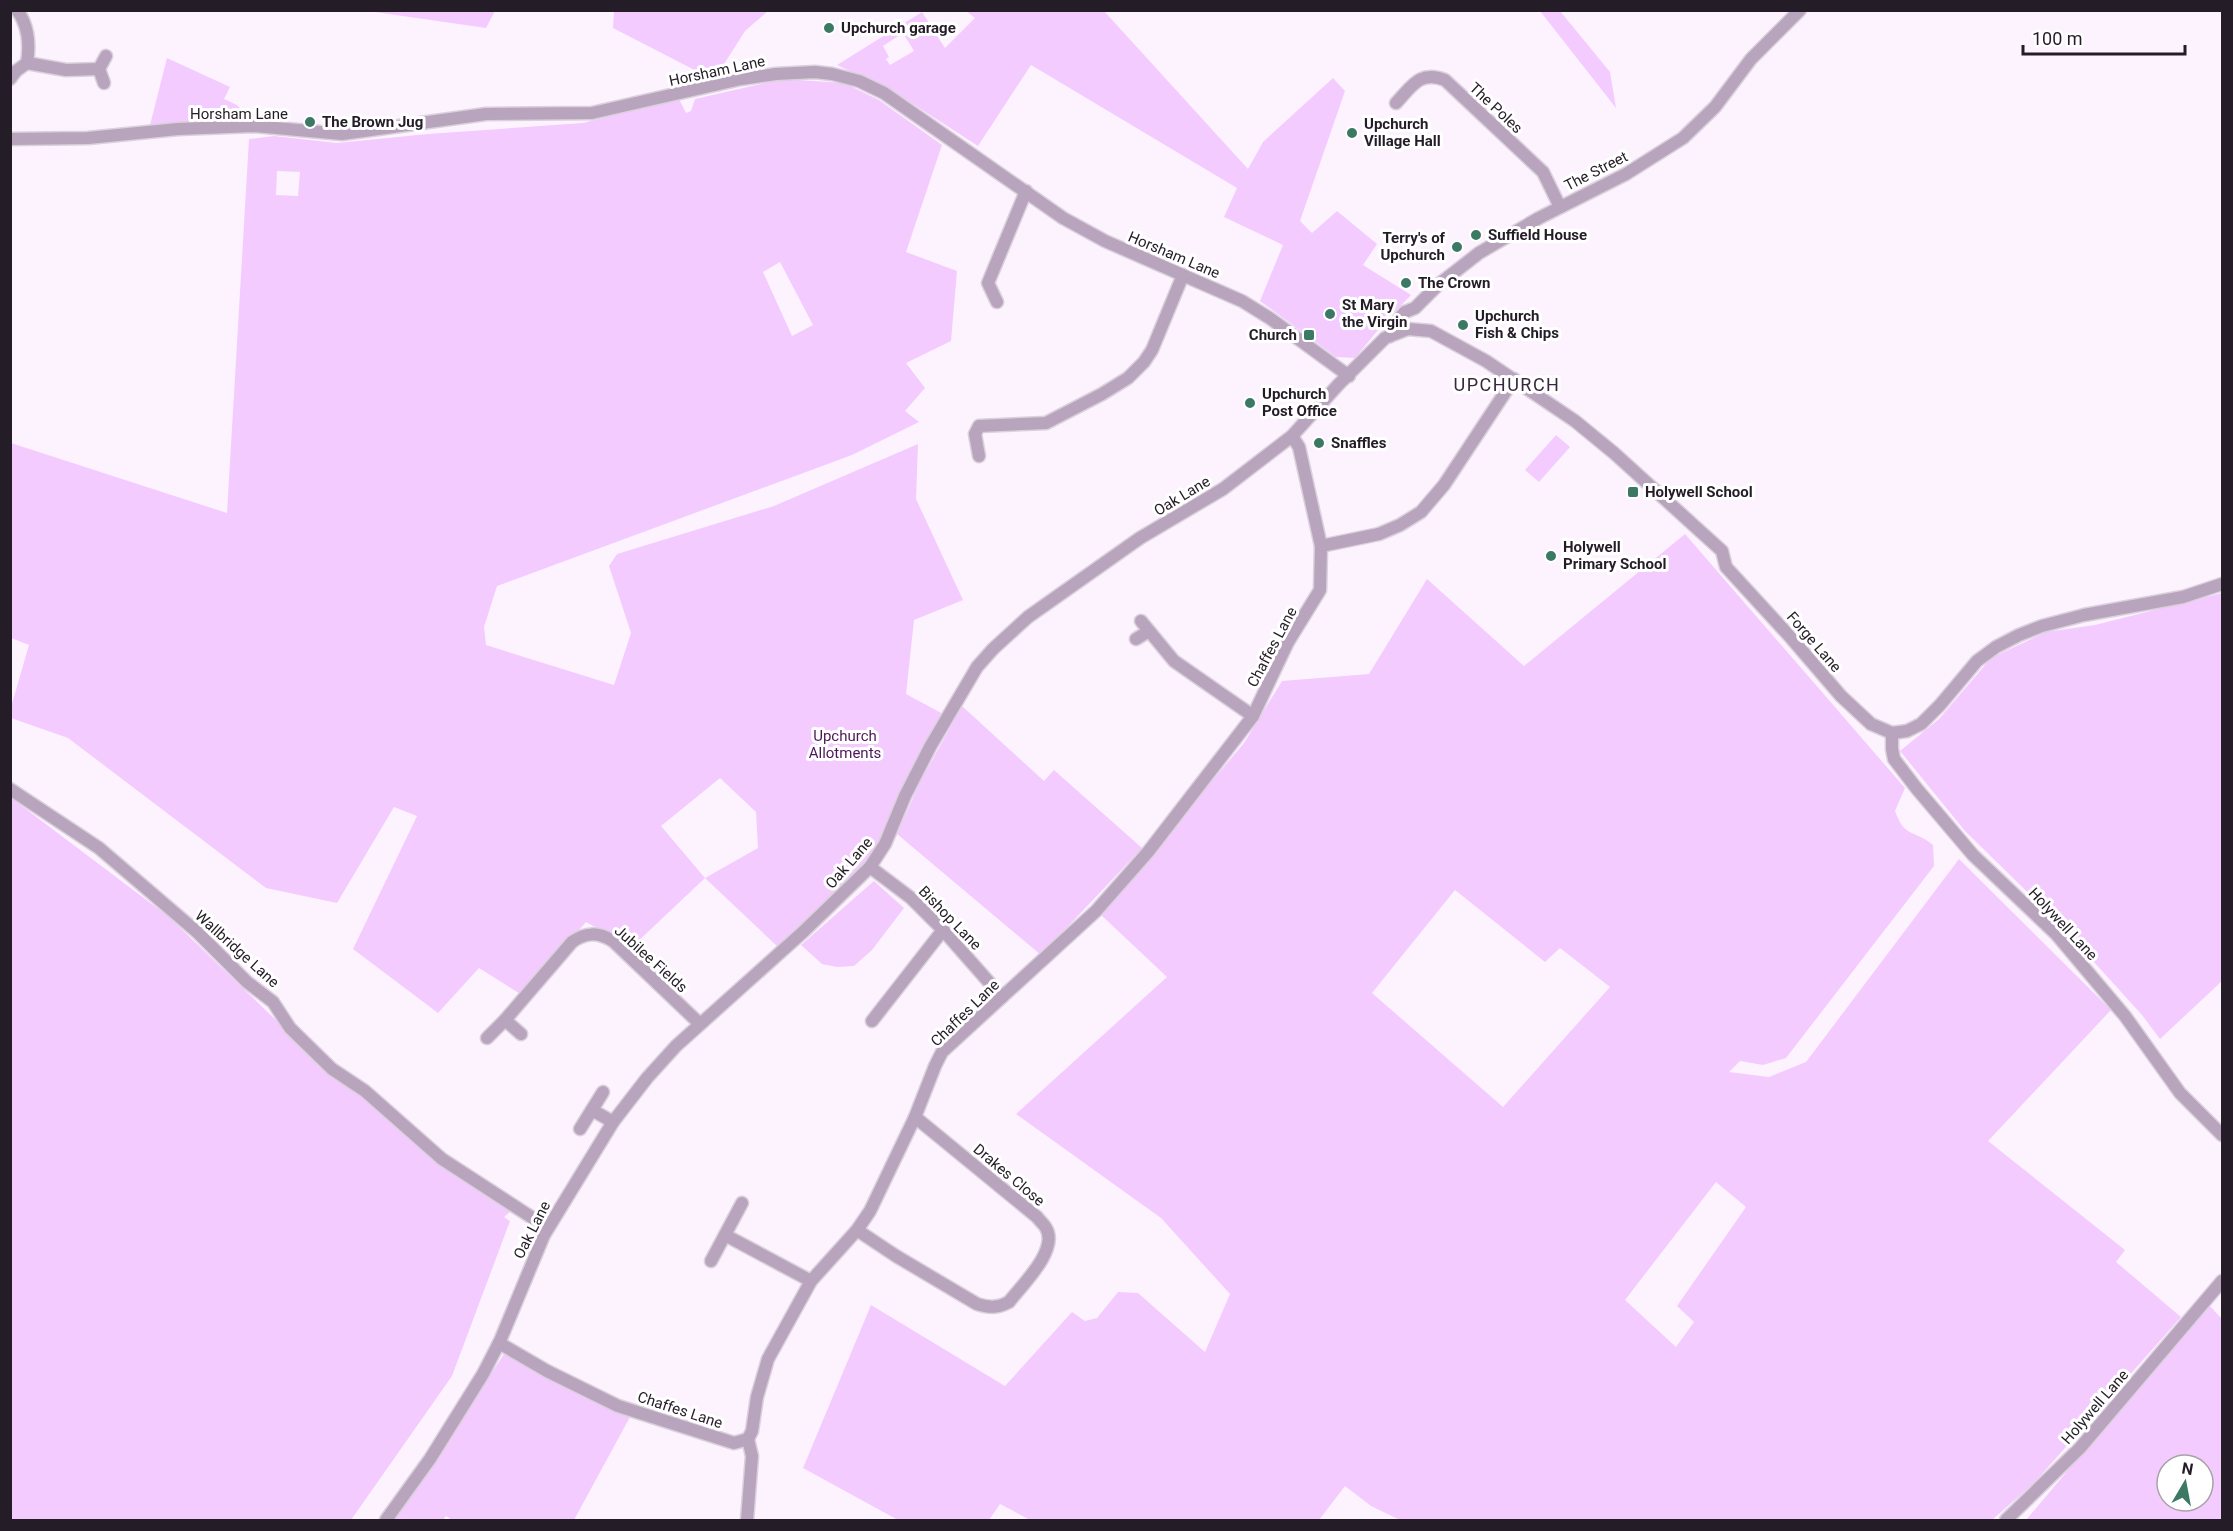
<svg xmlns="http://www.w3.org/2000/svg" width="2233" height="1531" viewBox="0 0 2233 1531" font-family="Roboto,sans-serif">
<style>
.green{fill:#f4cbfe;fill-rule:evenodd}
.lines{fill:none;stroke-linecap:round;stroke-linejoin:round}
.minor-casing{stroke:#dad1dc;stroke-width:15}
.minor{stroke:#b8a4bd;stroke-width:12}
.poi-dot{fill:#3b7965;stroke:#fff;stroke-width:2}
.labels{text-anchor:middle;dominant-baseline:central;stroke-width:6;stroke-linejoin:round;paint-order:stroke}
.poi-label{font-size:15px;font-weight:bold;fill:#241c26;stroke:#fff;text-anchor:start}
.street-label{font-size:15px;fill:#241c26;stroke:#fff}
.park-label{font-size:15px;fill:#4d1758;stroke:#fff}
.quarter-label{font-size:18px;letter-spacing:1.5px;fill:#39273d;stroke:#fff}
</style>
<rect width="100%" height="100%" fill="#fdf3ff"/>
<g class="green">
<polygon points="368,11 495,11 486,28"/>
<polygon points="614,11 614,10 768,11 745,31 719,72 712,79 613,28"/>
<path d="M966,11H1104L1248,169L1263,142L1333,78L1345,91L1300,221L1312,233L1337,211L1377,244L1363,265L1411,295L1383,324L1355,358L1336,357L1260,301L1283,245L1224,217L1237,188L1031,65L978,146L896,93L837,65L922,12L945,48L975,18ZM903,33L914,51L890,65L886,59L889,57L883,46Z"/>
<polygon points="1540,11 1560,11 1610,72 1616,108"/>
<polygon points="167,58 230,87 224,99 237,105 253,122 150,125"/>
<path d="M782,79L844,83L879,100L942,145L906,252L957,271L951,341L906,363L925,388L905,411L919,422L852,455L497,586L484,627L486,645L614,685L631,633L609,566L617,554L774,506L918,444L916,499L963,600L914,620L906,694L943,714L878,847L868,861L778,947L705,878L632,947L586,922L522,995L479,968L438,1013L353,949L417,816L394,807L337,903L266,888L68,738L11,718V707L29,645L11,638V443L227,513L249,139L274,136L337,143L428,134L583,123L679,99L686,113L691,111L695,99ZM277,171L300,172L298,196L276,195ZM780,262L813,325L792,336L763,272ZM720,778L756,812L758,848L705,878L661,826Z"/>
<polygon points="1556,435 1570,447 1539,482 1525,470"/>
<path d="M1685,534L1905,788L1895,811C1905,839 1914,829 1933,845L1934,866L1786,1058L1763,1065L1740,1061L1729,1072L1769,1077L1806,1062L1959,859L2111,1010L1988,1141L2125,1250L2116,1262L2181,1317L2034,1483L1992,1520H1400L1371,1506L1345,1486L1319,1520H1030L1000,1504L989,1520H898L803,1468L871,1305L1005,1386L1072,1312L1085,1321L1097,1318L1118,1292L1138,1293L1205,1352L1230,1294L1161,1218L1016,1114L1167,977L1100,914L1244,743L1282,681L1369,674L1427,579L1524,666ZM1455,890L1545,962L1560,948L1610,987L1503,1107L1372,993ZM1716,1182L1746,1207L1677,1306L1694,1322L1676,1347L1625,1300Z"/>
<polygon points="2222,593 2222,981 2160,1039 2142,1015 2054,918 1965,831 1900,751 1939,719 1991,658 2046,632 2095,625"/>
<polygon points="962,706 1044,781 1054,770 1142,848 1041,955 897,834 920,782"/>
<path d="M10,797L169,917L333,1075C363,1095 387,1121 415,1144C445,1169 479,1189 511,1211L504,1217L510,1221L452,1376L351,1520H11Z"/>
<polygon points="874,881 904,908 872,950 854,966 837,967 822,964 801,945"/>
<path d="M2208,1304L2222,1319V1520H2026ZM2167,1465H2203V1501H2167Z"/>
<polygon points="504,1354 630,1417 574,1520 452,1520 446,1516 443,1520 387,1520 470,1406"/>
</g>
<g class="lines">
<g class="minor-casing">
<g id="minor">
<polyline points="27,63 66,70 99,69"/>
<path d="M10,79L16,71L27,63C30,44 29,26 17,10"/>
<polyline points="104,83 99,69 106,56"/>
<path d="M1396,103C1412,86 1420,70 1445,80L1543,172L1560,207"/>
<polyline points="10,139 88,138 178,129 253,126 342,134 486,114 592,113 741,79 776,74 815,72 832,74 859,81 884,93 1063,218 1105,241 1242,301 1271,319 1349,376"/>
<polyline points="997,302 988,283 1026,191"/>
<polyline points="1390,336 1392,327 1405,312 1415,308 1438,285 1479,253 1539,218 1626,174 1683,138 1715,107 1751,59 1800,10"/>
<polyline points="979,456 975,434 979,426 1046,423 1102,394 1128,378 1144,362 1152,350 1183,275"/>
<polyline points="1321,546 1379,534 1400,525 1421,512 1444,485 1514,379"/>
<polyline points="1141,621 1174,661 1253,716"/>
<polyline points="1136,639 1149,631"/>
<polyline points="1892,733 1892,749 1894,759 1917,789 1973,855 2056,934 2125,1016 2180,1093 2222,1135"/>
<polyline points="10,789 99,848 197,932 247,982 273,1002 290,1028 332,1069 365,1091 442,1159 548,1228"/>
<polyline points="870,867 911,898 943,930 1002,997"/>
<polyline points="505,1020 521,1034"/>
<polyline points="872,1021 943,930"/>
<path d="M487,1038L505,1020L572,942C586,932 598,932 613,941L700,1024"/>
<polyline points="592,1110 613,1122"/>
<polyline points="580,1129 603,1092"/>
<path d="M857,1230L896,1256L977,1304C989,1308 998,1308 1009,1302C1022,1285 1059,1250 1046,1228C1044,1224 1039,1220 1037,1217L915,1117"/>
<polyline points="725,1235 811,1281"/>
<polyline points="711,1261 742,1203"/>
<polyline points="499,1343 547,1371 618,1406 734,1443 748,1439 752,1431 757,1397 768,1359 811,1281 857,1230 870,1211 915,1117 935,1066 942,1052 1096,911 1148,852 1253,716 1288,642 1320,590 1321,546 1299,447 1292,436"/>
<polyline points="386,1520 430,1459 483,1374 500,1341 544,1235 613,1122 647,1078 676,1046 803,932 870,867 885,844 905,796 930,747 977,667 993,649 1028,617 1140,538 1223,489 1292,436 1338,385 1385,338 1408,329 1431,331 1486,361 1575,421 1614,453 1722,551 1726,567 1792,639 1841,696 1871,724 1892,733 1907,731 1921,724 1940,705 1977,661 1996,647 2019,635 2042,626 2084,615 2183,597 2222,584"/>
<polyline points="747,1520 752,1456 748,1439"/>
<polyline points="2006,1520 2080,1448 2222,1281"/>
</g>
</g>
<use href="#minor" class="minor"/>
</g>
<g class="poi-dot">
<circle cx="829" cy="28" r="6"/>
<circle cx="310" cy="122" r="6"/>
<circle cx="1352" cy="133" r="6"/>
<circle cx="1476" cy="235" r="6"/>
<circle cx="1457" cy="247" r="6"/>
<circle cx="1406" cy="283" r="6"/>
<circle cx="1330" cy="314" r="6"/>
<circle cx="1463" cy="325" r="6"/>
<rect x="1303" y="329" width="12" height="12" rx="3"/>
<circle cx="1250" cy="403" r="6"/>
<circle cx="1319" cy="443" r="6"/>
<rect x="1627" y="486" width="12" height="12" rx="3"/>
<circle cx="1551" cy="556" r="6"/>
</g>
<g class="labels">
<g class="poi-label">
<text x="841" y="28">Upchurch garage</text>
<text x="322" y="122">The Brown Jug</text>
<text x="1364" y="124">Upchurch<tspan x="1364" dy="17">Village Hall</tspan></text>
<text x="1488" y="235">Suffield House</text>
<text x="1445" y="238" text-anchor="end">Terry's of<tspan x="1445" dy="17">Upchurch</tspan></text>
<text x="1418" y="283">The Crown</text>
<text x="1342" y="305">St Mary<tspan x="1342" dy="17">the Virgin</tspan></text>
<text x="1475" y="316">Upchurch<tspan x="1475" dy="17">Fish &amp; Chips</tspan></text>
<text x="1297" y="335" text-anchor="end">Church</text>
<text x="1262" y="394">Upchurch<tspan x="1262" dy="17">Post Office</tspan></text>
<text x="1331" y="443">Snaffles</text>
<text x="1645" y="492">Holywell School</text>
<text x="1563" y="547">Holywell<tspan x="1563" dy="17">Primary School</tspan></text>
</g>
<g class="street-label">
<text transform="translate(717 71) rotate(-12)">Horsham Lane</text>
<text transform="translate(1496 108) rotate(43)">The Poles</text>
<text x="239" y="114">Horsham Lane</text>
<text transform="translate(1596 171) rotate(-27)">The Street</text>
<text transform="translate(1174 255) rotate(23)">Horsham Lane</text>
<text transform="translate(1182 496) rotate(-31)">Oak Lane</text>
<text transform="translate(1814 642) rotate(49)">Forge Lane</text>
<text transform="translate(1272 647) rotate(-62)">Chaffes Lane</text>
<text transform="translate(849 863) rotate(-49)">Oak Lane</text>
<text transform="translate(950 918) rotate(46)">Bishop Lane</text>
<text transform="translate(2063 924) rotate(47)">Holywell Lane</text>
<text transform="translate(237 949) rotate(42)">Wallbridge Lane</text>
<text transform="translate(651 959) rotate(42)">Jubilee Fields</text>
<text transform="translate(965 1013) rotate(-44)">Chaffes Lane</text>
<text transform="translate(1009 1175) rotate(40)">Drakes Close</text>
<text transform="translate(532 1230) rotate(-63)">Oak Lane</text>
<text transform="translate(2095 1407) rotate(-49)">Holywell Lane</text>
<text transform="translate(680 1410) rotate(18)">Chaffes Lane</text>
</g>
<g class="park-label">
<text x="845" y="736">Upchurch<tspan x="845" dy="17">Allotments</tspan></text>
</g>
<g class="quarter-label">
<text x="1507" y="384">UPCHURCH</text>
</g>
</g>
<rect width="2233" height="1531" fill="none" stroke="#241c26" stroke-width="24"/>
<g transform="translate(2185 1483) rotate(10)"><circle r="28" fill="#ffffff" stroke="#a7a4a8" stroke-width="1.5"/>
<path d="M0-4.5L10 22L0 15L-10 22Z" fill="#3b7965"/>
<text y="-9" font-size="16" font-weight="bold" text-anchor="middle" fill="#241c26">N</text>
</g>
<path d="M2023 45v9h162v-9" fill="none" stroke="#241c26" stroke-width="3"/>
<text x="2032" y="45" font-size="18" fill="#241c26" stroke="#ffffff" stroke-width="4.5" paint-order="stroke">100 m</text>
</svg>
